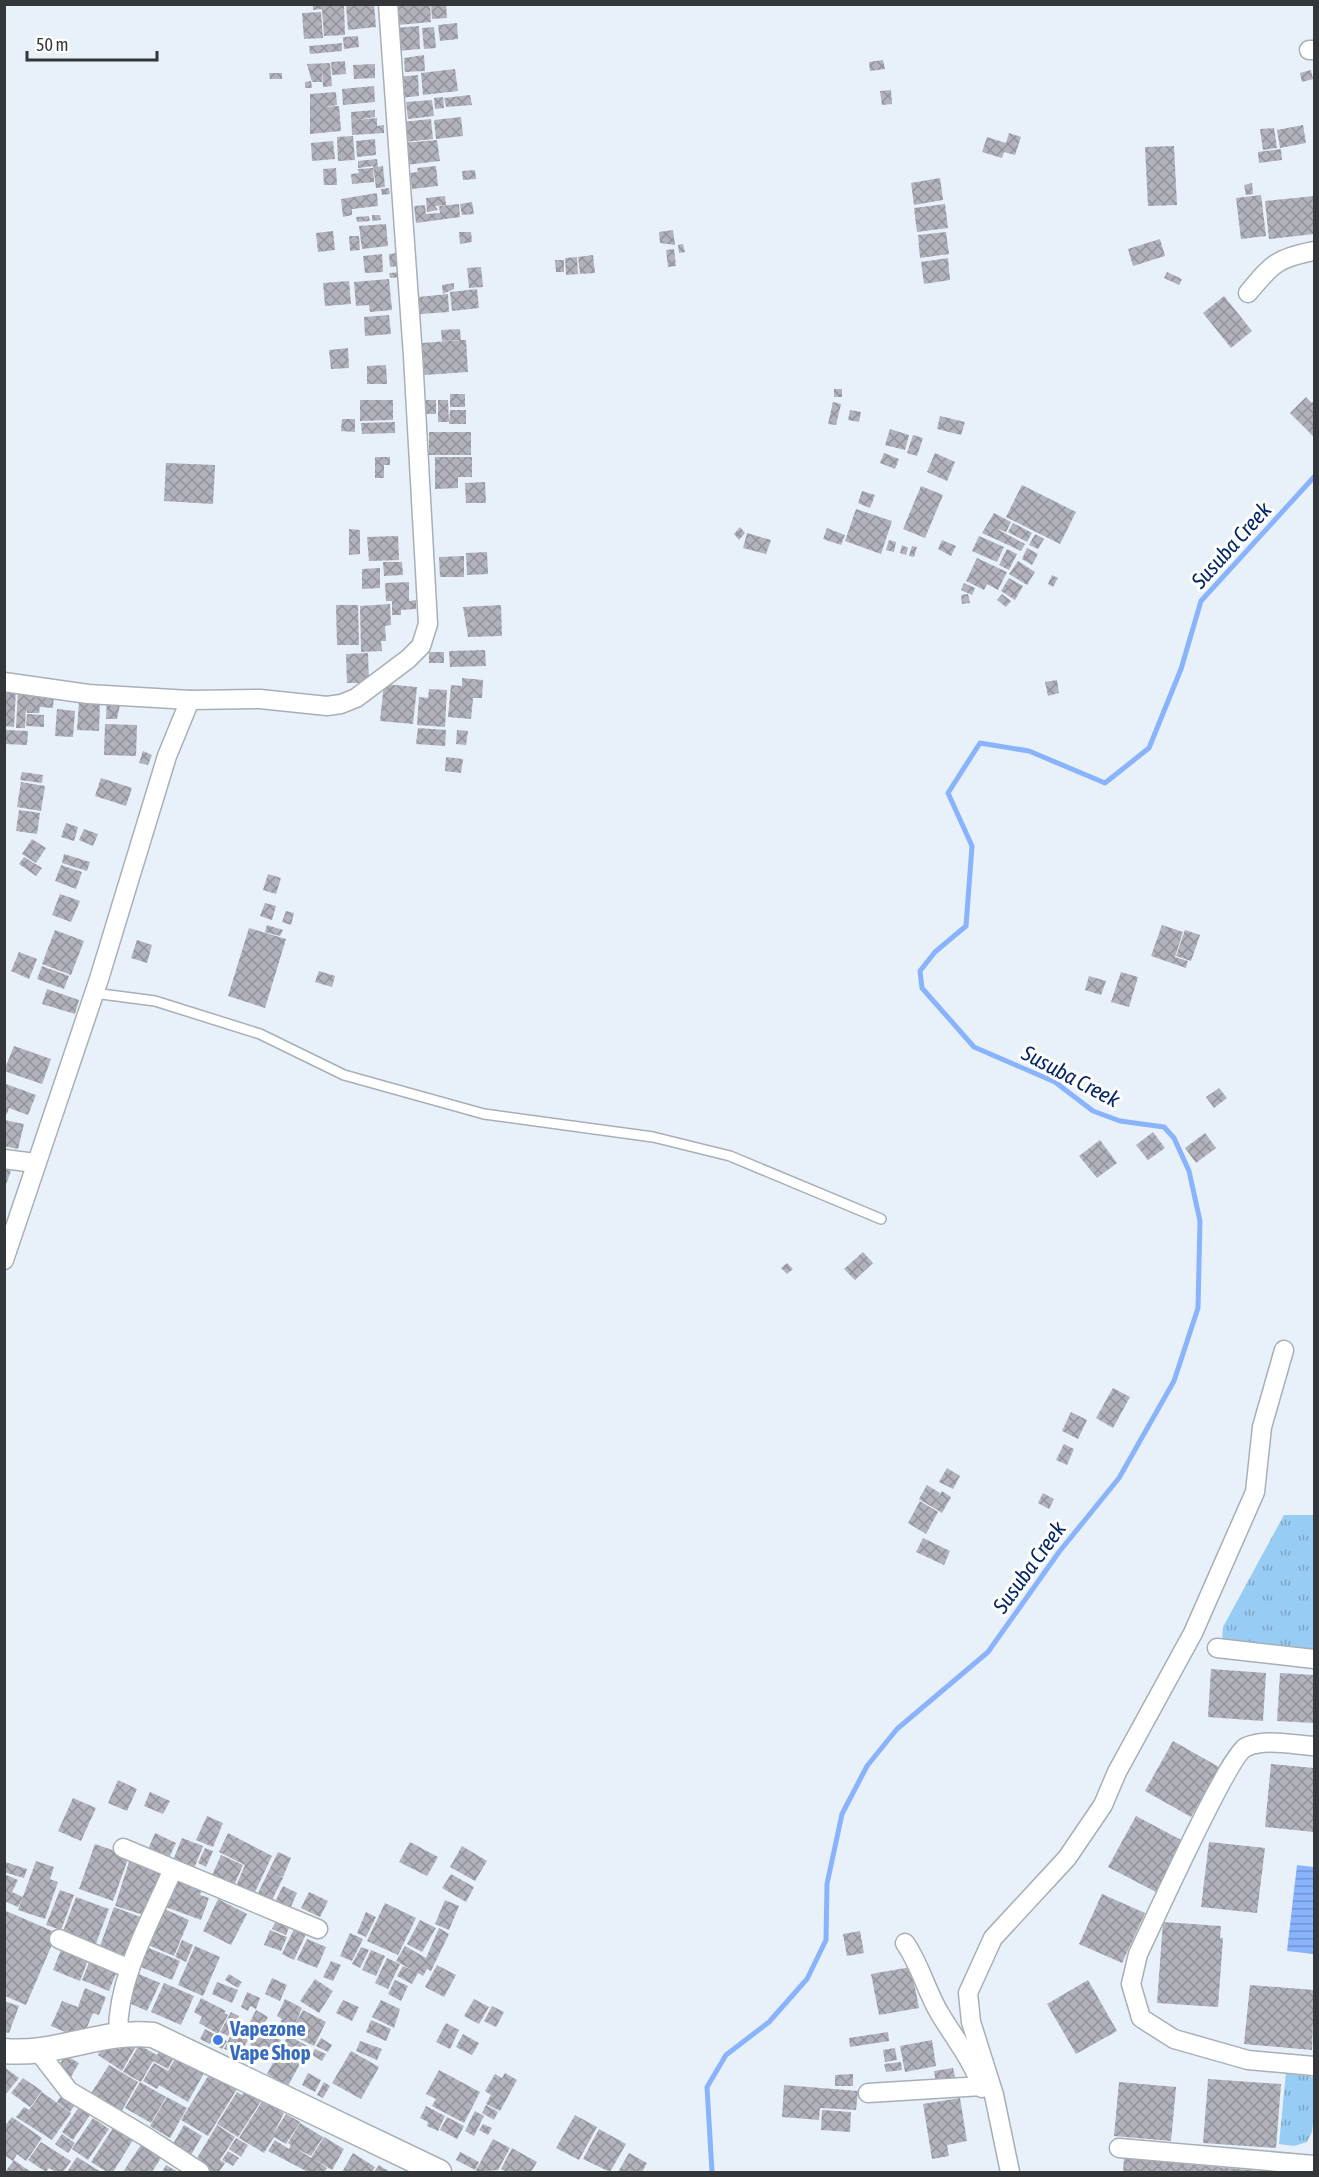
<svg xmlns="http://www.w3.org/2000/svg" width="1319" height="2177" viewBox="0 0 1319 2177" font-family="'Asap Condensed',sans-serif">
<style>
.grass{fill:url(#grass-tufts)}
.water{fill:url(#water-rules)}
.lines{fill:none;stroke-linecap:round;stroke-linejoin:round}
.stream{stroke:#89b3fd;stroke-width:5}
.building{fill:url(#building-cross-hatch)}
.lane-casing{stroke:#a7b0b6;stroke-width:12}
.street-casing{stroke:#a7b0b6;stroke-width:21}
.secondary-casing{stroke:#a7b0b6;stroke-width:27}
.lane{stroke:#fff;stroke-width:9}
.street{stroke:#fff;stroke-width:18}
.secondary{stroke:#fff;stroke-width:24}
.shop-dot{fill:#3f7fe0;stroke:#fff;stroke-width:2}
.labels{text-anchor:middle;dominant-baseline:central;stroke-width:6;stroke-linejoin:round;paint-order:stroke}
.shop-label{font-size:21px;font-weight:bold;fill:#366cbe;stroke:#fff;text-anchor:start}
.water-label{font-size:22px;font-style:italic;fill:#052765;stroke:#fff}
</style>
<defs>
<pattern id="grass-tufts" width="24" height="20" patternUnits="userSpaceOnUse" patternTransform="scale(1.5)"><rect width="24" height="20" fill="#97ccf4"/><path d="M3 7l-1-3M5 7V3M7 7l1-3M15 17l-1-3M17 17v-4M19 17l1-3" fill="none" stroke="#7ca6c7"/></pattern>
<pattern id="water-rules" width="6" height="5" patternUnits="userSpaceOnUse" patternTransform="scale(1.5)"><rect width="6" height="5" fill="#89b3fd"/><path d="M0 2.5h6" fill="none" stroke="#7192ce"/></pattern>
<pattern id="building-cross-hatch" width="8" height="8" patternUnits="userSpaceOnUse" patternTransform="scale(1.5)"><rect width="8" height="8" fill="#b2b2bc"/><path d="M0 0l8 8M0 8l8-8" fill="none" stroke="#92929a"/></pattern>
</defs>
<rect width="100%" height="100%" fill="#e8f1f9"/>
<g class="grass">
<polygon points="1284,1515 1314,1515 1314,1649 1222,1641 1223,1627"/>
<polygon points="1286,2073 1314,2077 1314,2114 1312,2132 1307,2142 1294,2146 1279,2144"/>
</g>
<polygon class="water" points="1297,1865 1314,1867 1314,1954 1287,1951"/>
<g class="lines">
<polyline class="stream" points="712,2172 707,2087 726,2055 769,2022 807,1979 826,1940 827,1884 842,1814 867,1766 897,1729 988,1652 1059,1552 1119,1478 1174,1381 1198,1308 1200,1221 1189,1171 1174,1138 1164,1127 1120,1121 1093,1111 1055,1082 974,1047 922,988 920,971 935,952 966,926 972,846 948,793 980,743 1029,751 1105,783 1149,748 1181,669 1201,601 1314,477"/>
</g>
<g class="building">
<polygon points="313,4 344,4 345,35 324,36 322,9 313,10"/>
<polygon points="374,4 376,27 348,30 346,5"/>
<polygon points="405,4 430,4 431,22 398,25 396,5"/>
<polygon points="431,4 446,4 447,18 432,19"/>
<polygon points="321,12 323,38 304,39 302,13"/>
<polygon points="457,23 458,39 440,41 438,25"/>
<polygon points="419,26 420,49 397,51 395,28"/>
<polygon points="434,27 436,48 424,49 422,28"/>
<polygon points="358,36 359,47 344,49 343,37"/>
<polygon points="342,43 342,51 310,54 309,46"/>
<polygon points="424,55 425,71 405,72 404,58"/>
<polygon points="883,60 885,69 870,71 869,62"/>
<polygon points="345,61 346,74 332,75 331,62"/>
<polygon points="330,63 332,86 323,87 322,66 322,82 312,82 307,64"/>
<polygon points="375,64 375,78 354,79 353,65"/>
<polygon points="455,69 458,91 423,95 421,73"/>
<polygon points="1311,70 1313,79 1302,82 1300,73"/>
<polygon points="269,73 282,73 282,79 270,79"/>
<polygon points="418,75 419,96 400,98 398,77"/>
<polygon points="311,81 312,88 305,88 305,82"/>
<polygon points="374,86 375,102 343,105 342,89"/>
<polygon points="891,90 892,104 882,105 880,91"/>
<polygon points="336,92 337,105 324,107 339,106 341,131 310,134 310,94"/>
<polygon points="470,95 472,105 446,107 444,98"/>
<polygon points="443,97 444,108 435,109 434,98"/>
<polygon points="432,100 434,116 408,119 406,102"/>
<polygon points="375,110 375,117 356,120 377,118 377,126 384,125 384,133 352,135 351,112"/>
<polygon points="461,117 463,136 436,139 434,120"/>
<polygon points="431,119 433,139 404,142 402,122"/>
<polygon points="1303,125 1306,143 1280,148 1277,130"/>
<polygon points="1274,128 1277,148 1263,150 1260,129"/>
<polygon points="1009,133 1021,137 1015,155 1004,152 1002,158 982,152 987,137 1006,143"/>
<polygon points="353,136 355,160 338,161 337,137"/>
<polygon points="375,139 376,155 357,157 356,141"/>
<polygon points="437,140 440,161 406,165 403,143"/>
<polygon points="333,141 335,159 312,161 311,143"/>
<polygon points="1174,146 1177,205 1148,206 1145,147"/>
<polygon points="1281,149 1282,160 1259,163 1258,152"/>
<polygon points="377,159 378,167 383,166 385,187 376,188 373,166 358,168 358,161"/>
<polygon points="436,166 438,186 412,189 410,173 418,172 417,168"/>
<polygon points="336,168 337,185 324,185 323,169"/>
<polygon points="373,168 374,182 352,184 351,174 359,173 358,169"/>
<polygon points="475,170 476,179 463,180 462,171"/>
<polygon points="940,178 943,200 914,205 911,183"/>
<polygon points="1252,183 1253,194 1246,195 1244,185"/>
<polygon points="389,188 390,194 382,195 381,189"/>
<polygon points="377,193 378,206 352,209 352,215 343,217 341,199"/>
<polygon points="1261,195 1266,236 1241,239 1236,198"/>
<polygon points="445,196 446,205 435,206 438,210 427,212 426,198"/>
<polygon points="1314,196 1314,234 1269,239 1265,201"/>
<polygon points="472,202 474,214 462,215 460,204"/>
<polygon points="459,204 460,217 416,223 414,206 425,205 426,214 440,213 439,206"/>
<polygon points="945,204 948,228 917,232 914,208"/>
<polygon points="372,215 380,215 381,220 372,221"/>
<polygon points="369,216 370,221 357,222 356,217"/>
<polygon points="386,224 388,246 362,249 359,226"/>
<polygon points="673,230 675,245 660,243 659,232"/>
<polygon points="333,231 335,250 318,252 316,233"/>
<polygon points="459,232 471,232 472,242 460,244"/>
<polygon points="946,232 949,254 920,258 918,235"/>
<polygon points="349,236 359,236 360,250 350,251"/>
<polygon points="1160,239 1165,256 1133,266 1128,249"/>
<polygon points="683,244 685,252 679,253 678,245"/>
<polygon points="674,249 676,266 668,267 666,250"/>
<polygon points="397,253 398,266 390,267 389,254"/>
<polygon points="382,254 383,272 365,273 363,256"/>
<polygon points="593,255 595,273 580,274 578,257"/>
<polygon points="577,257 578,274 566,275 565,258"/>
<polygon points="948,258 950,280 924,284 921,262"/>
<polygon points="555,260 564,260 564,272 556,272"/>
<polygon points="481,267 483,287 469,288 467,268"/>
<polygon points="402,272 402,277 390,278 389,273"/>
<polygon points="1167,272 1182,279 1179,285 1164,278"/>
<polygon points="389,279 392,310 370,312 369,305 356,306 354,282"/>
<polygon points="349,281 351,304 325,306 323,283"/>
<polygon points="454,283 454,289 443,294 442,285"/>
<polygon points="477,289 479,308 452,311 450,292"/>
<polygon points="448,294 449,312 420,314 418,297"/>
<polygon points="1224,296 1252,331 1231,348 1203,313"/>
<polygon points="389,315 391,334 365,336 364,317"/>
<polygon points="460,329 461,340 442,341 441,330"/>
<polygon points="461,340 466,340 468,372 424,375 422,343"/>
<polygon points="348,348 349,368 331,369 329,350"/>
<polygon points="386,365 387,384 367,384 367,366"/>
<rect x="834" y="389" width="8" height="8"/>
<rect x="450" y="394" width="15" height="13"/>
<polygon points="1306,397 1312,403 1314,400 1314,437 1290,413"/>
<polygon points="360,400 393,400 393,420 360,421"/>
<polygon points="420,400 436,400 436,414 419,414"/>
<polygon points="438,400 448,400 449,422 438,422"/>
<polygon points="833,402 841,404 836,425 828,424"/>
<polygon points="450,410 466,410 466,424 449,424"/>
<polygon points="850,410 861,412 859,422 848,420"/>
<polygon points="940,416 965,422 961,435 937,429"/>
<polygon points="342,419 355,419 355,432 341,431"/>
<polygon points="395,422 395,433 362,434 361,423"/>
<polygon points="890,429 909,435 905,450 885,445"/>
<rect x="429" y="432" width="42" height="23"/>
<polygon points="913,435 923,438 917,456 907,453"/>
<polygon points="884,453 899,459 895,469 880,463"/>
<polygon points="935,453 955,462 947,481 927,472"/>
<polygon points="375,457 390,457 390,465 384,465 384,478 375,478"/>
<polygon points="435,457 472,457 472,477 458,477 458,488 435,489"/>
<polygon points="166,463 215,465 213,504 164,501"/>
<polygon points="485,482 486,503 466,503 465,483"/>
<polygon points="1022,485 1076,512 1060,544 1006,517"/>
<polygon points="921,486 943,495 925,538 903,529"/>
<polygon points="862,491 875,495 870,508 858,503"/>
<polygon points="856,509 892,521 881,554 845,541"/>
<polygon points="994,513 1011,522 1006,532 995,528 1025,544 1021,551 982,533"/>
<polygon points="1013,523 1032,533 1027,542 1008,532"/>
<polygon points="740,527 745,533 739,540 734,534"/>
<polygon points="827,528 845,535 841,545 823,539"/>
<polygon points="349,529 360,530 360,554 349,555"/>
<polygon points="747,533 771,540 766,554 743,548"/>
<polygon points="1035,534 1044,539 1038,549 1029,545"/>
<polygon points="398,536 399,560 369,561 367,537"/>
<polygon points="979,536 1004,547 997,562 972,551"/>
<polygon points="889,540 896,542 894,552 886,550"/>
<polygon points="942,540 956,546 951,556 938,549"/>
<polygon points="902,545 908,548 906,555 900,553"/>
<polygon points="912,546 917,547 914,557 909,556"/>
<polygon points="1027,548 1038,554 1032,565 1022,559"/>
<polygon points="1007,549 1017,554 1009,570 999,565"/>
<polygon points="487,552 488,574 467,575 466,553"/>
<polygon points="464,556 464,577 440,577 439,557"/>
<polygon points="977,558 1007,572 998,590 987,584 984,590 966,581"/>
<polygon points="1018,561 1035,572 1027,585 1009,574"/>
<polygon points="383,562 402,562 403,575 384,576"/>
<polygon points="380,568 380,588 362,589 362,569"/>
<polygon points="1052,575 1058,578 1053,587 1048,584"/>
<polygon points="1009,578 1023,586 1015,600 1001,591"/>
<polygon points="409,582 409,601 416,600 416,609 401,610 401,615 392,615 392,601 386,601 385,583"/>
<polygon points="964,583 975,588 972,595 961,590"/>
<polygon points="968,594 970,603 962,604 961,595"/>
<polygon points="1002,594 1011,601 1006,607 997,600"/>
<polygon points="390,604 391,625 385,626 386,641 381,641 382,651 361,652 360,606"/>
<polygon points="336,605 358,605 359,645 337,645"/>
<polygon points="501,605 502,636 468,637 463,607"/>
<polygon points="485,650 486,666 450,667 449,651"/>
<rect x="429" y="652" width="15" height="11"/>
<polygon points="368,653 369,683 347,683 346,654"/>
<polygon points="462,678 483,680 482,698 473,698 471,719 448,717 451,685 462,686"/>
<polygon points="1057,680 1059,693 1048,696 1045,682"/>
<polygon points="384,684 417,687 413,724 380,721"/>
<polygon points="4,688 16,689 14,727 4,726"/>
<polygon points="429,689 447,690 445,727 417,725 419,697 428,698"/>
<polygon points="18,690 54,692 53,708 40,707 39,713 27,713 26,708 25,728 16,728"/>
<polygon points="107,699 121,700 117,719 106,719"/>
<polygon points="79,701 100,702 99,731 77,730"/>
<polygon points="57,709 75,711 73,737 55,736"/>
<polygon points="27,714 44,715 44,727 26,726"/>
<polygon points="105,724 137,725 136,756 104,755"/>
<polygon points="418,728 446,730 445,746 416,744"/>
<polygon points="5,730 28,731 27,745 4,744"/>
<polygon points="457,730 468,731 466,745 456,744"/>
<polygon points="143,751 152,755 148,765 139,763"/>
<polygon points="446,757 463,759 461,773 445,771"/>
<polygon points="22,772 43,775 42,783 20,780"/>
<polygon points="101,778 132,788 126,806 95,796"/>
<polygon points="21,782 45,786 41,811 17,807"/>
<polygon points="19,810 40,813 37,834 16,831"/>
<polygon points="66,823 78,827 74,841 61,837"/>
<polygon points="84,829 98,834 93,846 79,840"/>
<polygon points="32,839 46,848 36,863 22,854"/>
<polygon points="64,854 90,862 87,871 62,863"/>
<polygon points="24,857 42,868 36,876 19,864"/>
<polygon points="61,865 82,872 76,889 55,881"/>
<polygon points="268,874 281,878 276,894 263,890"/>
<polygon points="60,894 80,901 71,922 52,915"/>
<polygon points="265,903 276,906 272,920 260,916"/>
<polygon points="286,911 294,913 291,925 282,922"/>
<polygon points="267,925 283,930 280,936 265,932"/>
<polygon points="1162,925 1183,932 1175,957 1188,961 1186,968 1151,956"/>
<polygon points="249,928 286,939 265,1008 228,996"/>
<polygon points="55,930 84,941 71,975 42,964"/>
<polygon points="1185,930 1200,935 1191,961 1176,956"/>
<polygon points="137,940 152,945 147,963 131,958"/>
<polygon points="19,952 37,959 29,979 11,971"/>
<polygon points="42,966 69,976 64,989 37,979"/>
<polygon points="319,971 335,976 332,987 315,982"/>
<polygon points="1121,972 1138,977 1129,1007 1111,1002"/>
<polygon points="1089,976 1106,981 1101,995 1085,990"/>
<polygon points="47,989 79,1000 75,1014 42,1004"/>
<polygon points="14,1046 51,1059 42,1084 4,1071"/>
<polygon points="6,1084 36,1095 28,1115 9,1108 7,1114 4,1113"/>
<polygon points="1219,1088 1227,1098 1214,1108 1206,1097"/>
<polygon points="4,1120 24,1124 18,1149 4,1146"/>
<polygon points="1153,1132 1165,1148 1148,1160 1136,1145"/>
<polygon points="1205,1133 1216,1148 1196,1163 1185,1148"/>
<polygon points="1100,1140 1117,1163 1097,1178 1079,1156"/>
<polygon points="4,1168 11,1171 5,1187 4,1187"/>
<polygon points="863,1252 873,1263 855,1280 844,1269"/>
<polygon points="787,1263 793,1269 787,1274 781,1268"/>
<polygon points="1113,1388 1130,1397 1113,1428 1096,1418"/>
<polygon points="1071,1412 1087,1420 1078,1439 1062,1431"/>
<polygon points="1064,1444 1074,1449 1067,1465 1056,1460"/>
<polygon points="947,1468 960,1476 953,1489 939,1482"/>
<polygon points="927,1485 940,1493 936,1501 942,1491 951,1497 942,1513 919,1499"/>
<polygon points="1043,1493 1054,1499 1049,1509 1038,1503"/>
<polygon points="920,1501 938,1512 926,1534 908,1523"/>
<polygon points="923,1538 950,1551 944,1565 916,1552"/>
<polygon points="1211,1669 1266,1673 1263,1721 1208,1717"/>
<polygon points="1280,1673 1314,1675 1314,1723 1277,1721"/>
<polygon points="1173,1741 1219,1767 1191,1817 1145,1791"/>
<polygon points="1271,1764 1314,1768 1314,1832 1265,1827"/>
<polygon points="118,1780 137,1789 127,1811 108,1803"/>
<polygon points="150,1792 170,1801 163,1814 144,1806"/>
<polygon points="73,1798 96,1808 81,1841 58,1831"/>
<polygon points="207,1816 223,1823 213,1847 196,1840"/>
<polygon points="1136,1816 1185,1842 1158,1893 1108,1867"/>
<polygon points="155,1833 176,1843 168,1860 147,1852"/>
<polygon points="228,1833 272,1856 254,1894 236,1886 245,1865 219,1852"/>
<polygon points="182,1838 203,1846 193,1871 172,1863"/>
<polygon points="410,1842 438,1857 427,1876 399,1862"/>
<polygon points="1209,1842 1265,1848 1257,1913 1201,1907"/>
<polygon points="95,1844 129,1856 113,1901 79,1889"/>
<polygon points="462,1846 487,1861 475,1881 450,1867"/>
<polygon points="205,1848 213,1851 206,1867 198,1863"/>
<polygon points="278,1852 291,1858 283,1877 275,1874 283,1878 271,1902 257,1895"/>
<polygon points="221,1855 243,1865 232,1890 210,1880"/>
<polygon points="130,1859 162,1869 147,1916 115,1906"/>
<polygon points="36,1861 54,1867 50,1879 58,1882 45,1919 18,1910"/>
<polygon points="5,1862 27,1869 24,1878 4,1872"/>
<polygon points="4,1874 18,1880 12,1892 23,1897 18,1907 4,1901"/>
<polygon points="451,1874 474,1887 466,1902 442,1888"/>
<polygon points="174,1878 202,1888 200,1895 209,1898 201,1920 163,1906"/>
<polygon points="283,1886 297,1893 290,1909 275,1902"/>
<polygon points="60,1890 74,1895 61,1930 46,1925"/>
<polygon points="309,1892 328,1901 320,1917 301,1908"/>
<polygon points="1102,1894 1145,1913 1122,1963 1079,1944"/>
<polygon points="76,1897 109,1909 95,1946 62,1934"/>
<polygon points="218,1899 247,1914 231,1945 203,1931"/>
<polygon points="445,1900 459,1906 449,1930 435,1924"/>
<polygon points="385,1903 416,1918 398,1955 367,1941"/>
<polygon points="114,1907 143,1918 128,1960 99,1949"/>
<polygon points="162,1908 189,1920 174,1956 146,1944"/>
<polygon points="6,1911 57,1933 26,2005 5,1996"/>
<polygon points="366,1912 376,1917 366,1937 357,1933"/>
<polygon points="276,1920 290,1925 286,1935 272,1929"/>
<polygon points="420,1920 436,1928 422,1952 407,1944"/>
<polygon points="1163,1922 1221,1926 1220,1938 1223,1938 1218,2007 1157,2003"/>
<polygon points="439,1928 449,1934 431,1971 427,1969 423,1976 418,1973 412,1984 397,1976 403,1966 414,1971 396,1961 405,1946 426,1958"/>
<polygon points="294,1929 306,1934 294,1960 282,1954"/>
<polygon points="270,1930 287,1937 281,1951 264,1945"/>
<polygon points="860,1931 864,1953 847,1956 843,1934"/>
<polygon points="350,1933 363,1939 352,1961 340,1956"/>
<polygon points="307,1939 326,1947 317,1968 297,1960"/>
<polygon points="182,1940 193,1945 186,1962 175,1957"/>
<polygon points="63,1945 90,1955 80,1981 53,1970"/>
<polygon points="144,1946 180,1961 172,1980 136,1965"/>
<polygon points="195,1946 220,1957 203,1996 178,1985"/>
<polygon points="361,1947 369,1950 360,1968 352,1964"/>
<polygon points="371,1950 385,1956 376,1976 362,1970"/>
<polygon points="92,1955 119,1966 109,1991 82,1980"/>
<polygon points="387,1958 400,1964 388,1989 375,1983"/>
<polygon points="331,1961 341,1965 333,1981 323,1977"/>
<polygon points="437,1965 456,1975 444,1997 425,1987"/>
<polygon points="911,1967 919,2008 879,2015 871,1974"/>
<polygon points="134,1972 160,1983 147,2011 122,2000"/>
<polygon points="229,1974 242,1982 238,1988 225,1980"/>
<polygon points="272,1978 287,1985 280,2001 265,1994"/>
<polygon points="315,1979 333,1991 319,2013 300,2001"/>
<polygon points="395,1980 408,1986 401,2001 388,1994"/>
<polygon points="1088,1980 1117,2031 1076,2054 1047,2004"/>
<polygon points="217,1982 238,1990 232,2003 212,1994"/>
<polygon points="164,1983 194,1996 181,2025 151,2012"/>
<polygon points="1250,1985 1314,1990 1312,2050 1244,2044"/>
<polygon points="85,1988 106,1997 99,2015 93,2013 82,2039 51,2026 62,2001 78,2007"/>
<polygon points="247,1992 260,1998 256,2009 250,2006 248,2011 241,2007"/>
<polygon points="201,1998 226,2011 224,2013 228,2015 218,2034 199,2023 202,2017 194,2012"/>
<polygon points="285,1999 302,2008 295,2024 303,2010 326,2022 314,2046 290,2034 293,2029 280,2023 282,2019 277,2016"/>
<polygon points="474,1999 489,2007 479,2024 464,2016"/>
<polygon points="343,2000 359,2007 352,2021 336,2013"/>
<polygon points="381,2000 400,2009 394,2028 372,2017"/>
<polygon points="4,2001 19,2006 9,2033 4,2032"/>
<polygon points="492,2006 504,2012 496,2027 484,2021"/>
<polygon points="256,2010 268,2017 262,2028 250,2022"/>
<polygon points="231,2012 239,2016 228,2036 220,2032"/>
<polygon points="371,2020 391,2029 386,2041 366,2032"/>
<polygon points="446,2023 459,2030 450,2049 436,2042"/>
<polygon points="205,2029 216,2035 210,2044 200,2039"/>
<polygon points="234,2029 250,2037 240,2054 224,2049"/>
<polygon points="258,2030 281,2040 273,2056 250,2045"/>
<polygon points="888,2032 889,2041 850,2047 849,2038"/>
<polygon points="463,2034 479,2043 472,2055 456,2047"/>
<polygon points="217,2035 227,2041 222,2049 212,2043"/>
<polygon points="288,2035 309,2047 288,2086 267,2074"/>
<polygon points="321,2038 332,2045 328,2052 316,2046"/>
<polygon points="932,2040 936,2066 905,2072 900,2046"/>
<polygon points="124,2041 135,2048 122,2071 98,2055 106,2042 119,2049"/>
<polygon points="360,2041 382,2049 377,2060 356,2051"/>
<polygon points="139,2045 157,2055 159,2052 173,2059 168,2069 153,2061 141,2082 123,2072"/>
<polygon points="895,2048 897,2060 885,2062 883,2050"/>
<polygon points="315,2049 326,2054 322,2061 312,2055"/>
<polygon points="351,2051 379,2067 361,2099 332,2083"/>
<polygon points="65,2055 79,2063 71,2077 57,2069"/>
<polygon points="176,2057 204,2073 188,2102 159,2085 157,2089 143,2081 154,2063 168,2071"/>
<polygon points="901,2062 902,2070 886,2072 884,2064"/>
<polygon points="109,2065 138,2082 120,2114 90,2095"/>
<polygon points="4,2067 19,2078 4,2096"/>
<polygon points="953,2068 956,2080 936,2083 934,2071"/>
<polygon points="439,2070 480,2092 464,2123 432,2106 436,2099 426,2094"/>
<polygon points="210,2073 237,2089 208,2136 181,2120"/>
<polygon points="308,2073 321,2080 315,2092 302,2085"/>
<polygon points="505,2073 517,2080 500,2111 486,2104 491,2095 485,2091 495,2074 502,2078"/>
<polygon points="853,2074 853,2086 835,2086 835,2075"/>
<polygon points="23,2078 42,2091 30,2107 11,2093"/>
<polygon points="1208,2079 1281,2084 1276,2148 1203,2143"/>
<polygon points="140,2082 166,2097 151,2123 125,2108"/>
<polygon points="324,2082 330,2086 323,2098 317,2095"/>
<polygon points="1119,2082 1176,2087 1171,2141 1114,2136"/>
<polygon points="784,2085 858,2091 856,2110 820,2108 819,2120 782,2117"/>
<polygon points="246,2088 263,2098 238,2137 217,2124 237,2092 242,2095"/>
<polygon points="66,2089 79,2099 70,2112 57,2102"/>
<polygon points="42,2092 71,2113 52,2140 16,2117 24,2107 29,2110"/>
<polygon points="167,2097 187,2108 170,2138 150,2126"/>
<polygon points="960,2098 967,2141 947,2145 949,2156 932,2159 923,2104"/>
<polygon points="263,2100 284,2113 272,2136 286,2114 300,2122 286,2144 274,2137 264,2153 239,2138"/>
<polygon points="486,2105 498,2112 494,2120 482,2113"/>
<polygon points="426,2106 445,2116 438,2131 427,2126 428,2122 420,2118"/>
<polygon points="79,2107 90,2115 73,2140 62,2132"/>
<polygon points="822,2110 851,2112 850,2132 821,2130"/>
<polygon points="475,2111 484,2116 474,2136 465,2131"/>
<polygon points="575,2115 597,2127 579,2160 556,2148"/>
<polygon points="12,2117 42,2138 26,2161 17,2154 13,2161 4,2155 4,2127"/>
<polygon points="447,2117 464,2126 457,2139 440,2130"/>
<polygon points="93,2118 109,2129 88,2160 72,2149"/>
<polygon points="300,2123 323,2137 311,2156 296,2148 311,2158 324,2137 344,2149 332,2170 316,2160 327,2168 324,2172 308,2172 268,2151 275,2140 289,2149 291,2145 288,2143"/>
<polygon points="483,2124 492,2128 488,2135 479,2130"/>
<polygon points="184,2125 202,2136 191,2155 173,2144"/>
<polygon points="217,2125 235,2137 220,2160 225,2163 219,2172 209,2172 194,2163"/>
<polygon points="113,2128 133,2140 113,2172 107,2172 91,2162"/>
<polygon points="599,2129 626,2144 610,2172 583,2159"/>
<polygon points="62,2134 75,2143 68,2153 55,2144"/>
<polygon points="236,2138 248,2145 241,2157 229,2149"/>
<polygon points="493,2139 510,2148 498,2170 475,2172"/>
<polygon points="41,2142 71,2161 63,2172 56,2172 49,2168 46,2172 28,2160"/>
<polygon points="141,2145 161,2158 152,2172 123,2172"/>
<polygon points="512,2148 537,2162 531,2172 507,2172 501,2169"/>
<polygon points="228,2151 239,2158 233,2166 222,2160"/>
<polygon points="460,2152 479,2162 475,2170 456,2160"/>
<polygon points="353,2153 375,2167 372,2172 342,2172"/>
<polygon points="629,2153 647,2163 642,2172 618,2172"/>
<polygon points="77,2157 101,2172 67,2172"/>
<polygon points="1124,2158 1258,2171 1258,2172 1123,2172"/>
<polygon points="14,2160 25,2168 32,2172 5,2172"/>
<polygon points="166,2165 178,2172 162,2172"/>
<polygon points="379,2165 390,2172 374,2172"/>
</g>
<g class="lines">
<g class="lane-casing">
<polyline id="lane" points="94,993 155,1001 260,1034 344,1075 484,1114 653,1137 730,1156 881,1219"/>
</g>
<g class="street-casing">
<g id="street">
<polyline points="1309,50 1314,50"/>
<path d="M1248,293C1272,264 1277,258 1314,251"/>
<polyline points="4,682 88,694 190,700"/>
<polyline points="4,1159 35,1163"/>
<polyline points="4,1260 99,979 167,756 190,700 260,699 327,706 341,704 356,698 408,659 421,646 428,624 413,356 388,4"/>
<polyline points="1217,1648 1314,1659"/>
<path d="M1314,1746C1294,1745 1265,1738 1246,1747C1228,1756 1152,1925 1138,1954L1131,1984L1141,2018L1174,2039L1248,2060L1314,2066"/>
<polyline points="123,1848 318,1929"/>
<polyline points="59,1939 130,1969"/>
<path d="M905,1943C921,1966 926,1991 940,2014C955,2039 973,2061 982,2088"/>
<path d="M118,2035C117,1977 151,1921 173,1869"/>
<polyline points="38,2051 69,2091 148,2138 200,2172"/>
<polyline points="868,2093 982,2086"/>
<polyline points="1119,2148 1314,2165"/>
<polyline points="1010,2172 994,2095 971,2022 968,1993 993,1938 1067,1858 1103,1805 1117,1772 1193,1633 1255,1492 1262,1427 1284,1350"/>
</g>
</g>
<g class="secondary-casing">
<path id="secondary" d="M4,2051C56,2056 103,2029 153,2035L439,2172"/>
</g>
<use href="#lane" class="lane"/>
<use href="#street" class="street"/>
<use href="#secondary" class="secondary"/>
</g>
<circle class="shop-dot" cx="218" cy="2040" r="6"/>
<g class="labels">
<g class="shop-label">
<text x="230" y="2028">Vapezone<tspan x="230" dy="24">Vape Shop</tspan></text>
</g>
<g class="water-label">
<text transform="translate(1231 545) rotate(-48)">Susuba Creek</text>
<text transform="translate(1071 1076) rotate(28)">Susuba Creek</text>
<text transform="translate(1029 1567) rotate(-54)">Susuba Creek</text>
</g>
</g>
<rect width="1319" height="2177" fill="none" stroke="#34373a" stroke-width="12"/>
<path d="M27 51v9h130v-9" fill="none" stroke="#34373a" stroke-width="3"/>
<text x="36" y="51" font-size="18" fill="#34373a" stroke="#ffffff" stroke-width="4.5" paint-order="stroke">50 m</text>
</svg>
